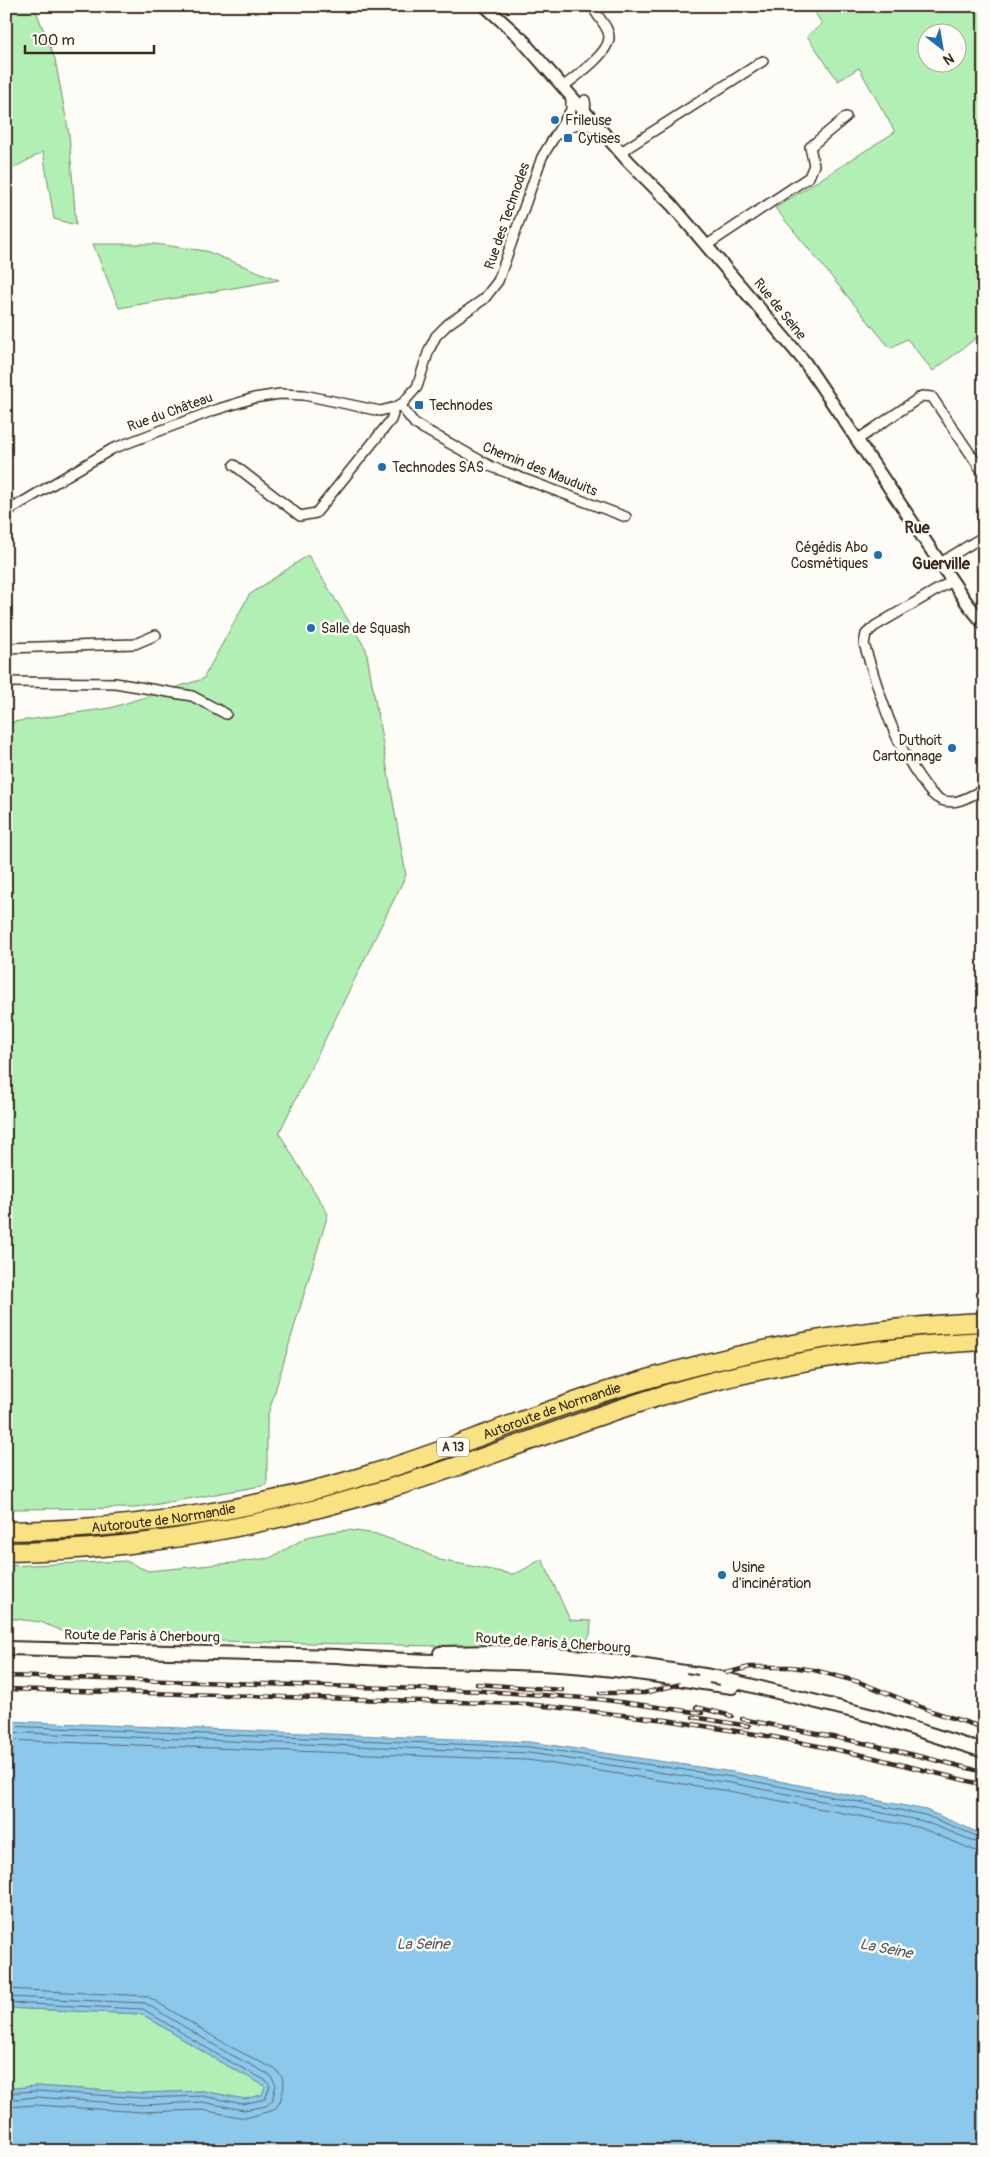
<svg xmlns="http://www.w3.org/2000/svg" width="990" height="2157" viewBox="0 0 990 2157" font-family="Pangolin,sans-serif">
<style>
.green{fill:#b1efb5;stroke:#768c6a;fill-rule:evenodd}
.water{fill:#8bc8eb;stroke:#6b8999}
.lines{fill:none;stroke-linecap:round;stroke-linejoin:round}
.shore{stroke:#5b6970;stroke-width:1}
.minor-casing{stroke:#3b2a1e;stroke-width:12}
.tertiary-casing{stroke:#3b2a1e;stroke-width:15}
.secondary-casing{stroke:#3b2a1e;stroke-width:16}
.motorway-casing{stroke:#3b2a1e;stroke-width:21}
.minor{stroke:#fdfcf7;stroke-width:9}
.tertiary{stroke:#fdfcf7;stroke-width:11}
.secondary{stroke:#fdfcf7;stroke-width:12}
.motorway{stroke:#f8e281;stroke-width:18}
.rail-casing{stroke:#3b2a1e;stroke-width:4.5}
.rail{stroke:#fdfcf7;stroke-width:2.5;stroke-dasharray:8;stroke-linecap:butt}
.secondary-bridge-casing{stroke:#3b2a1e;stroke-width:16;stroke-linecap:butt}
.secondary-bridge{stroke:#fdfcf7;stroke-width:12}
.poi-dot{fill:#1f6fb2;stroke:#fdfcf7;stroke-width:2}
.labels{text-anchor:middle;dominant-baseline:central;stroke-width:5;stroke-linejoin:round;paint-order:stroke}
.shield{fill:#fdfcf7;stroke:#75695f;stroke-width:1}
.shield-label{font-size:12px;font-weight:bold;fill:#3b2a1e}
.poi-label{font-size:14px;fill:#3b2a1e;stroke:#fdfcf7;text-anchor:start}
.street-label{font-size:14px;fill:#3b2a1e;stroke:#fdfcf7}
.water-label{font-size:15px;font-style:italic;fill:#53595c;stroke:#fdfcf7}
.quarter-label{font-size:16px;font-weight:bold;fill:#3b2a1e;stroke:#fdfcf7}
</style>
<rect width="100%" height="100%" fill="#fdfcf7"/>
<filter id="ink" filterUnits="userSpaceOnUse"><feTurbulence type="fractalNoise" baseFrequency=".02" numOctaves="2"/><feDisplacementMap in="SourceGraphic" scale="10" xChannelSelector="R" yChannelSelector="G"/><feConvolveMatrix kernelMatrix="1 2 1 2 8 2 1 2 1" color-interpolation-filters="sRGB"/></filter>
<g filter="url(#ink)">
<g class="green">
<polygon points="6,6 34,6 55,59 69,134 76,225 54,219 43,152 6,172"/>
<path d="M811,6H984V332L933,371L907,339L890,348L775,208L895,132L859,68L838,81L807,36L822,24ZM928,32H958V62H928Z"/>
<polygon points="93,244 155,244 206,251 279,280 119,308"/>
<polygon points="308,555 366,649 406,875 279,1133 328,1214 267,1418 267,1485 136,1508 14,1509 6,1491 6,723 110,708 203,679 249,595"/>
<path d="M349,1530L376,1534L413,1547L440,1560L512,1574C523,1572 531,1564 542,1559L570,1620L591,1621L590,1635L584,1645L569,1649L87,1638L70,1635L41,1622L6,1618V1566L126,1561L148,1571L232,1563L270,1558L307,1537L330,1532Z"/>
<polygon points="6,2008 142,2014 220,2062 265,2085 263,2095 244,2099 203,2091 142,2093 36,2086 6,2089"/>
</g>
<polygon class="water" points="6,1721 530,1742 733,1772 926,1810 984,1835 984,2151 6,2151 6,2089 36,2086 142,2093 203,2091 244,2099 262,2095 265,2086 220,2062 142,2014 6,2008"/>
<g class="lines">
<g class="shore">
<polyline points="6,1726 530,1747 732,1777 925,1815 984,1839"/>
<polyline points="6,1732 529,1753 731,1783 923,1821 984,1845"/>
<polyline points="6,1740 528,1760 729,1791 921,1828 976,1851 984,1853"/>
<polyline points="6,1989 147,1996 229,2046 276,2070 282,2077 284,2087 280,2102 274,2110 245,2118 202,2110 142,2112 36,2105 6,2107"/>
<polyline points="6,1997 145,2003 226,2052 270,2075 276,2085 272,2101 266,2106 244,2110 202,2102 142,2105 36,2097 6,2100"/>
<polyline points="6,2003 143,2009 223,2058 267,2081 270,2086 265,2099 243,2104 203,2096 142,2098 36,2091 6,2093"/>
</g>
<g class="minor-casing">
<g id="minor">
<path d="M564,86C576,76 609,54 609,37C609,26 596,17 593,6"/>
<path d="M572,126C582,122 590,125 599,131"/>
<path d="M561,134C573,124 589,117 585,100"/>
<polyline points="627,148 763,61"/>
<polyline points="707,245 809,177 814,165 810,147 846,117"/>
<polyline points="400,405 415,424 492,467 626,517"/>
<polyline points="857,440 922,396 932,397 984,474"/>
<polyline points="234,465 300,516 316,513 391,420 393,414 392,409"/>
<polyline points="6,512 112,449 212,411 254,398 280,394 304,395 380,411 396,407 403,403 417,387 429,350 436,336 448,324 484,299 498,281 542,157 571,110 571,96"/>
<polyline points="940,563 984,536"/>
<path d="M952,581L875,626L866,634L864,644C879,691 892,740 922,781C927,788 932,796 941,800C956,806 970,796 984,789"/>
<polyline points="6,648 135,644 156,635"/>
<polyline points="6,682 115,683 192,696 226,714"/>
</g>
</g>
<g class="tertiary-casing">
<g id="tertiary">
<polyline points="485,6 525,42"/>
<polyline points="520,38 629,162 672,205 804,361 967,603 984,624"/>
</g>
</g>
<g class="secondary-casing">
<g id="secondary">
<path d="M6,1648L337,1656C405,1662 474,1661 542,1664C590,1666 638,1673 685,1680"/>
<polyline points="440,1653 499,1652 587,1657 704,1675"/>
<polyline points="721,1678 873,1716 984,1751"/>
<polyline points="703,1683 732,1687"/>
</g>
</g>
<g class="motorway-casing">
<g id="motorway">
<path id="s1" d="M6,1531C130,1530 255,1510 374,1473C456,1448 535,1413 617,1388C737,1351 858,1327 984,1322"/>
<path d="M6,1552C134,1551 261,1527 384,1490C489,1459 589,1415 695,1386C789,1361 886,1346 984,1341"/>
</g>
</g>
<use href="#minor" class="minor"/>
<use href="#tertiary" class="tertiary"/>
<use href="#secondary" class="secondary"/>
<use href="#motorway" class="motorway"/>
<g class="rail-casing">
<g id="rail">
<polyline points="6,1676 483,1691 598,1699 702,1713"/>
<polyline points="477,1684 562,1690"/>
<polyline points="6,1689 527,1704 666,1720 774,1737 867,1756 984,1785"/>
<polyline points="600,1693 644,1693 750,1667 791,1667 814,1670 859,1682 931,1711 984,1728"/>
<polyline points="696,1707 732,1716"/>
<polyline points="693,1717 749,1726"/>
<polyline points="742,1719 873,1745 984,1772"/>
</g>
</g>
<use href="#rail" class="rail"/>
<g class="secondary-bridge-casing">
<g id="secondary-bridge">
<polyline points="704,1675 721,1678"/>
<polyline points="685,1680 703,1683"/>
</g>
</g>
<use href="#secondary-bridge" class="secondary-bridge"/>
</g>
</g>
<g class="poi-dot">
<circle cx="555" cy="120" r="5"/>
<rect x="563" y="133" width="10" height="10" rx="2.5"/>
<rect x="414" y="400" width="10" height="10" rx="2.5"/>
<circle cx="382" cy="467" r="5"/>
<circle cx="878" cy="555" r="5"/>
<circle cx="311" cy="628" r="5"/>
<circle cx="952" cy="748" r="5"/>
<circle cx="722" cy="1575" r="5"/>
</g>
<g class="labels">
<rect class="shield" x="437" y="1437.5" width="32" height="19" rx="4"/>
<g class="shield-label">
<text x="453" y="1447">A 13</text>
</g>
<g class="poi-label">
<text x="565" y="120">Frileuse</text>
<text x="578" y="138">Cytises</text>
<text x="429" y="405">Technodes</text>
<text x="392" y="467">Technodes SAS</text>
<text x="868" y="547" text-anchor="end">Cégédis Abo<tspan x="868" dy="16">Cosmétiques</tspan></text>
<text x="321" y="628">Salle de Squash</text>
<text x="942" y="740" text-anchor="end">Duthoit<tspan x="942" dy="16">Cartonnage</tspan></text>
<text x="732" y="1567">Usine<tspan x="732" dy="16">d'incinération</tspan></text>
</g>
<g class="street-label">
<text transform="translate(507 216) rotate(-71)">Rue des Technodes</text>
<text transform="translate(780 309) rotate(51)">Rue de Seine</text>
<text transform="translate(170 412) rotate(-20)">Rue du Château</text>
<text transform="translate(540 469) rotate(22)">Chemin des Mauduits</text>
<text stroke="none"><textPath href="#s1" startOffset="562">Autoroute de Normandie</textPath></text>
<text stroke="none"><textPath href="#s1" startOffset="158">Autoroute de Normandie</textPath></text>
<text transform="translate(142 1636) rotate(1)">Route de Paris à Cherbourg</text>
<text transform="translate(553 1643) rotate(4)">Route de Paris à Cherbourg</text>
</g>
<g class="water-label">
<text x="423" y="1944">La Seine</text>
<text transform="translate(886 1949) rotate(11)">La Seine</text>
</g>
<g class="quarter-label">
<text x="917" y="528">Rue</text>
<text x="941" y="564">Guerville</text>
</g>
</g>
<rect width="990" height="2157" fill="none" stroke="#fdfcf7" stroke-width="25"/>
<rect x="12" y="12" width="965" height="2132" fill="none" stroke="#3b2a1e" stroke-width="2" filter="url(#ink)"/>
<g transform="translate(942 48) rotate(149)"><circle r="24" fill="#fdfcf7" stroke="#afa8a0"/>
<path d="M0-4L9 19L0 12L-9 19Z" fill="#1f6fb2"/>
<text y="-8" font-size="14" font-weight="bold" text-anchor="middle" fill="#3b2a1e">N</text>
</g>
<path d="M25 45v8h129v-8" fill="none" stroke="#3b2a1e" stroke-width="2.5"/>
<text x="32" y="45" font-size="15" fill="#3b2a1e" stroke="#fdfcf7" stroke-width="4" paint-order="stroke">100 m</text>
</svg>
